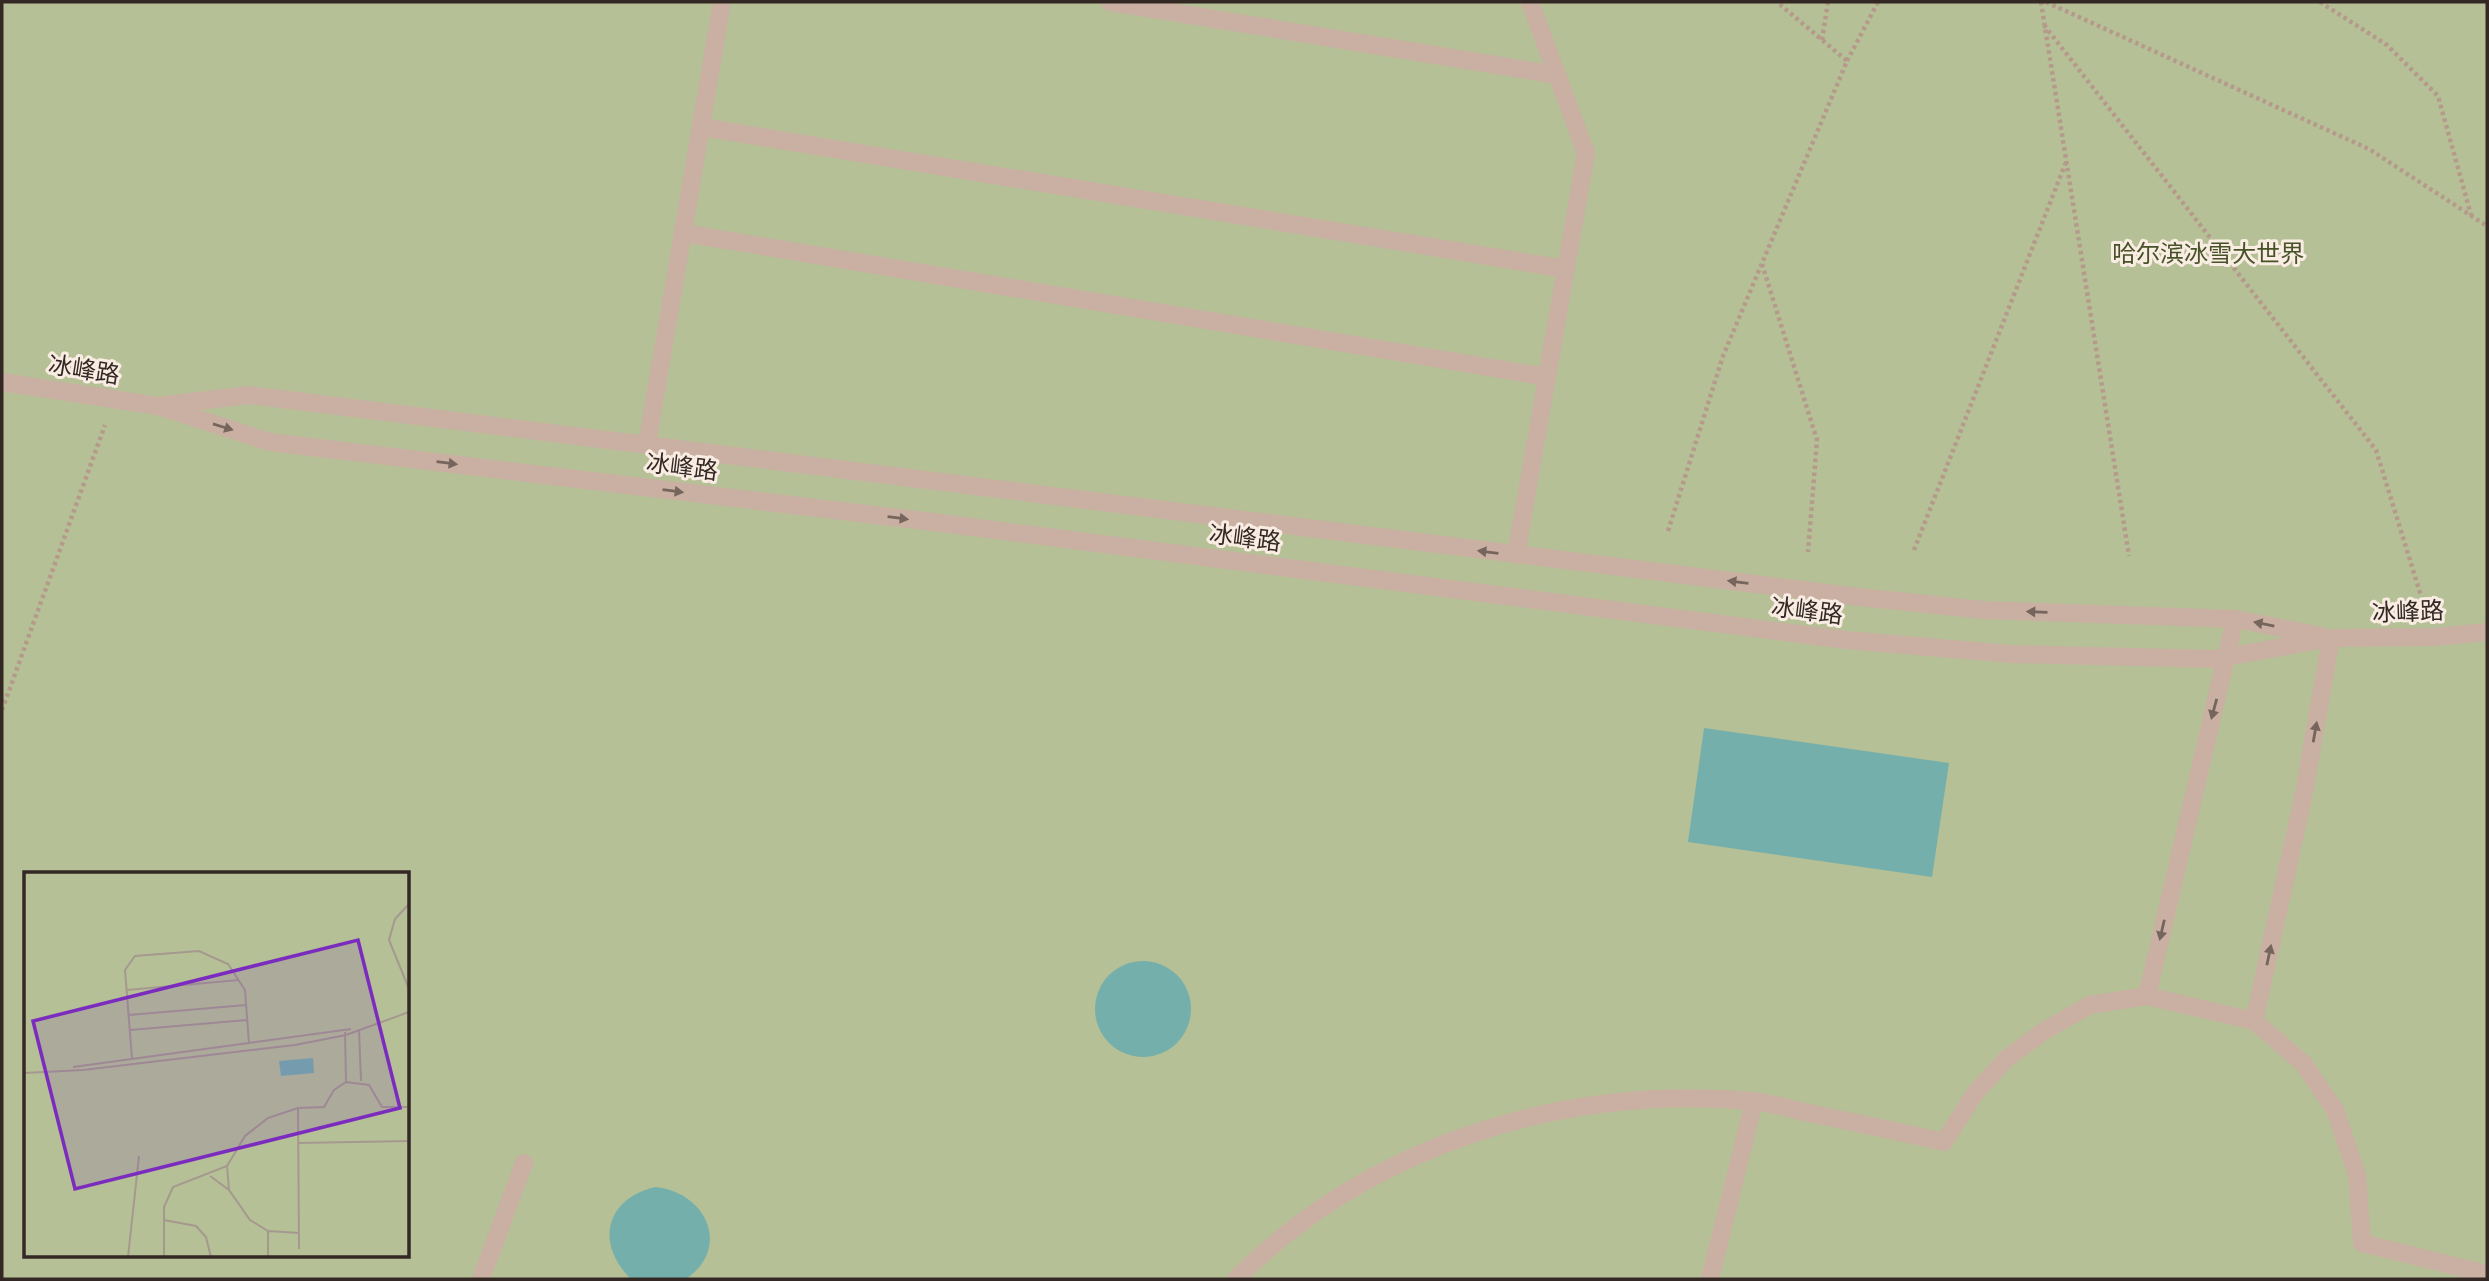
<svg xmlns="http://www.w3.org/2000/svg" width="2489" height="1281" viewBox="0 0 2489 1281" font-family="Signika,'Noto Sans SC',sans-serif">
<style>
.green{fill:#b6c096;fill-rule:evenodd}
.water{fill:#74afac}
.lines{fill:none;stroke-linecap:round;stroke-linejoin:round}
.path{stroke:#b59a8c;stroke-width:4.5;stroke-dasharray:3.5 3.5;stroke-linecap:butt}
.service{stroke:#c9b0a2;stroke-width:18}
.tertiary{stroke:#c9b0a2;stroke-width:18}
.oneway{fill:#76655d}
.labels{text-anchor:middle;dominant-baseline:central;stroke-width:6;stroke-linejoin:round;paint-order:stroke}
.park-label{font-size:24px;fill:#475228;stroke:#f9ece2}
.street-label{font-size:24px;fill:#332824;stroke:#f9ece2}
.inset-road{fill:none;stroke:#a5988f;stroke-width:2}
.view{fill:#7b2cbf;fill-opacity:0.15;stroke:#7b2cbf;stroke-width:3.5}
.inset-edge{fill:none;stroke:#332824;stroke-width:3.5}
</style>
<rect width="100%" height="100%" fill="#f1e2d6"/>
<path class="green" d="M2,2H2487V1279H2ZM26,873H408V1255H26Z"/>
<g class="water">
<polygon points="1704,728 1949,763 1932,877 1688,842"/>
<circle cx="1143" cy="1009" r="48"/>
<path d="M655,1187C706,1192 732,1247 686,1279H631C595,1244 605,1199 655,1187Z"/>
</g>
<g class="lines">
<g class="path">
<polyline points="2041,2 2129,556"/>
<polyline points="2046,2 2369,149 2487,226"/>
<polyline points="2320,2 2387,45 2438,96 2471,215"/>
<polyline points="2044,25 2376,450 2425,609"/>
<polyline points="1822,40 1828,2"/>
<polyline points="1847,61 1878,2"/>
<polyline points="1762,264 1817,440 1808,552"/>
<polyline points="1668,531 1723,356 1847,61 1777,2"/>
<polyline points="1914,550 2066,162"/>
<polyline points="2,710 105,425"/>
</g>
<g class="service">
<polyline points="1110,2 1557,75"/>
<polyline points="701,127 1566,269"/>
<polyline points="683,233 1547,377"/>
<polyline points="647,444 722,2"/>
<polyline points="1516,555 1586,153 1530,2"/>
<polyline points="2147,996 2235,619"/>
<polyline points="2254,1021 2303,798 2331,638"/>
<polyline points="481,1279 524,1163"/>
<path d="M1236,1279C1371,1144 1563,1085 1752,1101C1772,1103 1794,1110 1814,1114C1857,1123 1901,1132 1944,1142L1976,1092L2007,1058L2044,1031L2090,1005L2147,996L2254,1021L2303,1063L2335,1110L2357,1175L2362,1243L2487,1274"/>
<polyline points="1710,1279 1754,1101"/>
</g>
<g class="tertiary">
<polyline points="2,382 158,406 270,442 933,522 1846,640 2011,654 2215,659 2331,638 2434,637 2487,632"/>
<polyline points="165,405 249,395 1859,597 1984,610 2235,619 2322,636"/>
</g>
</g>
<defs><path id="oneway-solid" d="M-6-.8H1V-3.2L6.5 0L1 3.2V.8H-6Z" transform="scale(1.75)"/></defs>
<g class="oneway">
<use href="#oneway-solid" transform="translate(223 427) rotate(17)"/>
<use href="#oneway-solid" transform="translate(447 463) rotate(7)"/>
<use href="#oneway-solid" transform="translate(673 491) rotate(7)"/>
<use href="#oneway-solid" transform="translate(898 518) rotate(7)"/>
<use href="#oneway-solid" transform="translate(1488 552) rotate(-173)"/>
<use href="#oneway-solid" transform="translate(1738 582) rotate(-173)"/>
<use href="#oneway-solid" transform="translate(2037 612) rotate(-178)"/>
<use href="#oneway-solid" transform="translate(2264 624) rotate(-169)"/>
<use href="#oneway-solid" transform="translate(2214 709) rotate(105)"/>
<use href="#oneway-solid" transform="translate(2315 732) rotate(-80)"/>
<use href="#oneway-solid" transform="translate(2162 930) rotate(103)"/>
<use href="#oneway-solid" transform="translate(2269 955) rotate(-78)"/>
</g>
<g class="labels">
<g class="park-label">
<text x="2208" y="254">哈尔滨冰雪大世界</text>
</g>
<g class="street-label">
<text transform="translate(84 370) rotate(9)">冰峰路</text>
<text transform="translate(682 467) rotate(7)">冰峰路</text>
<text transform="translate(1245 538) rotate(7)">冰峰路</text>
<text transform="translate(1807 611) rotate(7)">冰峰路</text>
<text transform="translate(2408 612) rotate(-2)">冰峰路</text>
</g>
</g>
<g transform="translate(24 872)">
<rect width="385" height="385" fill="#f1e2d6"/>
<path d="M0,0H385V385H0Z" fill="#b6c096"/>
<path d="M289,186L290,201L257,204L255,189Z" fill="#74afac"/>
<path class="inset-road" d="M385,32L371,47L365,68L385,117M103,118L215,108M105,143L222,133M335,157L337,209M106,158L223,148M321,160L322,210M108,186L101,98L111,84L175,79L204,92L221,118L225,172M49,195L327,157M0,201L59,198L271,173L322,163L385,140M274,236L275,377M274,271L385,269M203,294L205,318M186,304L205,318L226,348L244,359L275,361M140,348L172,354L182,365L187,385M104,385L115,284M140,385V335L149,315L203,294L221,264L244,246L274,236L300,235L310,218L322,210L345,213L358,235H385M244,385V359"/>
<path class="view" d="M334,68L376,236L51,317L9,149Z"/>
<rect width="385" height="385" class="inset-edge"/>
</g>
<rect width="2489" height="1281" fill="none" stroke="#332824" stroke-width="7"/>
</svg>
